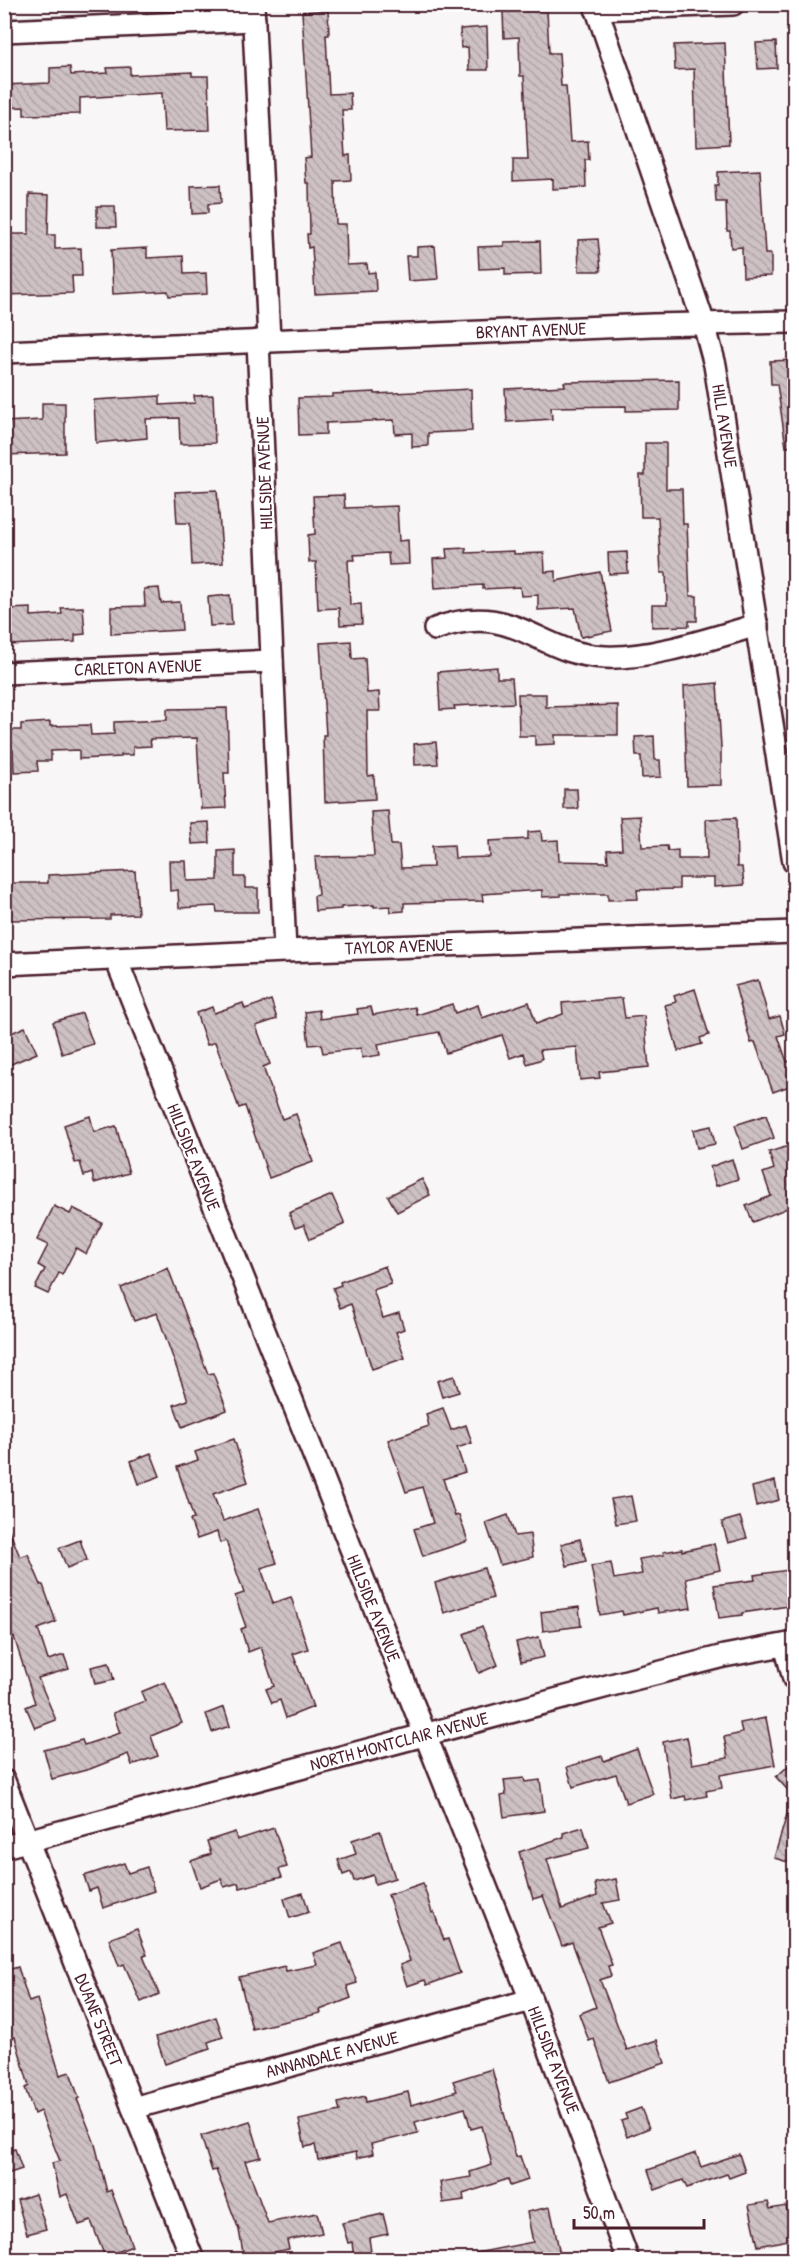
<svg xmlns="http://www.w3.org/2000/svg" width="799" height="2264" viewBox="0 0 799 2264" font-family="'Patrick Hand',sans-serif">
<style>
.building{fill:url(#building-back-hatch);stroke:#4a1f2b;stroke-width:1.5}
.lines{fill:none;stroke-linecap:round;stroke-linejoin:round}
.street-casing{stroke:#4a1f2b;stroke-width:26}
.street{stroke:#fff;stroke-width:21}
.labels{text-anchor:middle;dominant-baseline:central;stroke-width:4.5;stroke-linejoin:round;paint-order:stroke}
.street-label{font-size:18px;fill:#4a1f2b;stroke:#fff}
</style>
<defs>
<pattern id="building-back-hatch" width="6" height="6" patternUnits="userSpaceOnUse" patternTransform="scale(1.5)"><rect width="6" height="6" fill="#cdc1c4"/><path d="M-1 5l2 2M0 0l6 6M5-1l2 2" fill="none" stroke="#b2a5a9"/></pattern>
</defs>
<rect width="100%" height="100%" fill="#f8f6f7"/>
<filter id="ink" filterUnits="userSpaceOnUse"><feTurbulence type="fractalNoise" baseFrequency=".0167" numOctaves="2"/><feDisplacementMap in="SourceGraphic" scale="12" xChannelSelector="R" yChannelSelector="G"/><feConvolveMatrix kernelMatrix="1 2 1 2 8 2 1 2 1" color-interpolation-filters="sRGB"/></filter>
<g filter="url(#ink)">
<g class="building">
<polygon points="328,10 329,35 326,35 329,94 350,93 351,110 342,110 345,156 350,155 351,180 335,181 336,224 346,224 347,265 367,264 368,273 375,272 376,291 315,294 312,247 308,248 307,234 310,234 309,183 306,183 304,158 311,157 302,12"/>
<polygon points="547,10 549,53 559,53 561,86 566,86 570,142 588,141 589,160 585,160 586,187 553,189 553,179 513,181 513,160 528,160 524,76 520,76 519,37 504,38 503,12"/>
<polygon points="487,27 488,70 469,70 468,47 461,48 460,29"/>
<polygon points="776,42 777,68 758,69 756,43"/>
<polygon points="725,43 729,144 696,146 694,69 675,70 674,45"/>
<polygon points="70,67 71,75 108,73 107,68 130,67 130,75 192,72 192,76 208,76 210,130 164,131 162,93 80,98 80,114 24,115 24,107 4,108 4,85 50,83 50,68"/>
<polygon points="760,170 765,254 771,254 771,276 743,277 742,247 731,248 730,231 727,231 726,202 716,202 715,185 718,185 718,172"/>
<polygon points="220,185 221,203 208,204 208,213 192,214 191,186"/>
<polygon points="29,194 49,195 48,235 55,235 55,249 81,248 82,276 72,276 73,293 4,295 4,234 29,234"/>
<polygon points="97,206 115,206 116,227 97,227"/>
<polygon points="598,239 601,271 579,271 578,240"/>
<polygon points="540,241 541,274 505,275 505,268 479,269 478,247 504,246 504,242"/>
<polygon points="435,246 438,279 408,281 406,256 417,256 417,247"/>
<polygon points="147,248 147,258 183,256 184,274 206,273 207,294 169,296 168,291 113,294 111,250"/>
<polygon points="795,360 795,447 786,447 777,384 771,384 770,361"/>
<polygon points="679,380 679,410 626,411 626,406 551,407 552,419 507,422 505,389 565,386 564,382"/>
<polygon points="471,389 472,431 428,433 428,446 412,447 412,433 395,434 394,420 326,423 326,434 299,435 298,398 332,397 332,394 375,392 375,394"/>
<polygon points="213,395 215,443 180,444 179,418 146,419 147,438 96,443 94,400 160,396 160,405 195,403 194,396"/>
<polygon points="42,403 65,403 65,453 4,455 4,422 42,420"/>
<polygon points="645,443 666,443 666,489 682,489 683,524 687,524 690,596 697,596 697,621 689,621 689,626 652,627 652,605 667,605 666,573 661,573 658,517 641,517 640,475 645,475"/>
<polygon points="217,490 223,563 192,565 190,523 177,523 175,492"/>
<polygon points="344,495 345,508 397,506 399,541 408,540 409,564 389,565 388,553 354,555 355,560 348,560 350,605 361,604 362,624 340,625 339,608 318,609 316,562 309,562 308,535 315,534 313,496"/>
<polygon points="466,548 466,553 514,551 514,554 544,553 545,572 556,571 556,581 600,572 612,631 581,637 575,608 538,610 538,595 521,596 520,587 483,589 483,585 435,588 433,559 447,558 446,549"/>
<polygon points="627,552 628,573 609,574 608,553"/>
<polygon points="159,588 161,603 180,602 182,630 111,634 111,607 145,606 144,589"/>
<polygon points="230,595 232,625 210,626 208,597"/>
<polygon points="83,607 85,634 75,635 75,642 9,645 8,609 31,608 31,616 62,614 61,608"/>
<polygon points="351,641 352,659 365,658 367,693 379,692 380,711 367,711 368,776 374,775 375,799 325,802 323,735 326,735 320,643"/>
<polygon points="497,667 497,678 512,678 514,703 454,706 455,709 440,710 438,672"/>
<polygon points="717,683 721,747 721,785 687,786 684,686"/>
<polygon points="518,694 546,694 546,707 618,705 618,735 555,735 555,744 535,745 535,736 519,736"/>
<polygon points="227,708 229,773 224,773 226,808 201,809 197,738 150,739 151,746 133,747 133,755 121,755 121,757 79,759 79,750 51,751 51,761 37,761 38,771 14,772 13,750 4,750 4,730 21,730 21,724 50,722 50,726 90,725 91,735 114,734 114,722 167,720 167,709"/>
<polygon points="654,736 655,760 660,760 661,777 642,778 641,756 636,756 635,737"/>
<polygon points="436,742 438,764 415,765 414,744"/>
<polygon points="564,789 577,789 578,809 564,809"/>
<polygon points="388,811 391,845 399,845 401,868 433,867 432,846 454,845 455,858 490,857 489,841 528,839 528,832 541,831 542,841 558,840 559,861 608,862 607,850 622,849 620,817 640,816 642,847 667,846 668,851 678,850 678,859 707,859 706,819 736,818 737,867 742,867 744,885 714,887 714,878 679,878 679,889 637,890 638,899 608,900 608,894 561,894 561,896 542,897 542,890 482,894 483,901 404,903 404,911 391,912 390,906 374,907 374,905 341,907 341,909 315,911 314,896 318,895 315,857 374,856 371,812"/>
<polygon points="209,822 210,843 192,844 190,823"/>
<polygon points="235,850 235,877 245,877 245,888 258,888 258,912 217,912 216,906 179,908 178,890 170,891 169,861 186,861 187,881 218,880 218,851"/>
<polygon points="135,871 138,914 110,915 110,919 4,920 4,883 48,883 48,875"/>
<polygon points="758,980 769,1019 780,1016 785,1034 778,1036 787,1062 795,1059 795,1084 773,1092 755,1042 751,1043 735,986"/>
<polygon points="695,989 709,1035 700,1038 702,1044 678,1051 665,1005 676,1002 674,996"/>
<polygon points="622,998 625,1018 644,1016 649,1067 599,1072 600,1078 580,1080 577,1047 540,1050 542,1059 527,1064 524,1053 510,1058 502,1035 446,1053 439,1032 378,1044 380,1055 362,1058 361,1048 323,1053 321,1044 309,1045 305,1012 319,1010 320,1019 358,1014 357,1009 371,1007 373,1015 415,1007 417,1015 452,1004 455,1013 478,1005 482,1018 529,1002 536,1024 563,1014 562,1003"/>
<polygon points="271,1000 277,1019 256,1026 270,1064 263,1067 282,1119 296,1114 313,1162 269,1178 245,1106 239,1108 215,1042 207,1045 196,1013 212,1007 214,1013 243,1003 245,1009"/>
<polygon points="82,1013 93,1044 62,1054 53,1022"/>
<polygon points="25,1027 37,1053 4,1067 4,1036"/>
<polygon points="766,1115 774,1138 743,1149 735,1125"/>
<polygon points="90,1116 94,1132 116,1126 129,1173 94,1183 92,1173 84,1176 80,1162 75,1163 64,1125"/>
<polygon points="711,1126 715,1144 697,1148 693,1130"/>
<polygon points="795,1144 795,1205 753,1222 746,1206 771,1196 763,1173 774,1169 769,1152"/>
<polygon points="732,1159 738,1179 716,1186 710,1167"/>
<polygon points="422,1179 430,1195 397,1212 388,1196"/>
<polygon points="332,1195 345,1224 310,1239 304,1225 295,1228 289,1213"/>
<polygon points="54,1206 70,1214 73,1208 102,1223 86,1254 76,1248 62,1275 59,1273 48,1294 35,1288 45,1269 38,1265 48,1245 37,1240"/>
<polygon points="385,1266 391,1284 373,1290 383,1318 399,1313 404,1329 396,1332 405,1358 372,1369 351,1304 340,1308 333,1288 341,1285 340,1282"/>
<polygon points="168,1268 208,1374 213,1373 227,1410 182,1427 174,1405 188,1400 157,1313 134,1321 121,1288"/>
<polygon points="454,1376 459,1392 442,1397 437,1381"/>
<polygon points="443,1408 451,1430 466,1425 472,1443 457,1448 465,1472 443,1479 455,1516 459,1515 468,1541 423,1556 414,1529 433,1523 422,1487 406,1492 388,1440 429,1426 426,1414"/>
<polygon points="234,1439 248,1482 213,1494 223,1521 258,1509 277,1563 261,1568 273,1603 291,1597 308,1649 293,1654 313,1707 286,1718 280,1700 272,1703 266,1689 274,1686 261,1647 248,1652 241,1629 246,1627 235,1596 244,1593 226,1541 220,1543 217,1532 197,1539 190,1520 194,1519 177,1467 198,1460 195,1452"/>
<polygon points="151,1453 160,1476 139,1484 131,1461"/>
<polygon points="775,1481 779,1500 756,1506 752,1487"/>
<polygon points="631,1496 636,1521 616,1524 611,1499"/>
<polygon points="508,1515 515,1536 530,1534 533,1557 500,1565 486,1523"/>
<polygon points="740,1517 747,1538 728,1543 722,1522"/>
<polygon points="4,1522 6,1522 20,1557 28,1554 41,1585 43,1585 56,1622 38,1629 48,1660 64,1655 69,1669 38,1678 56,1720 35,1728 26,1707 35,1703 14,1637 12,1638 4,1618"/>
<polygon points="580,1539 586,1561 567,1566 561,1544"/>
<polygon points="80,1540 87,1560 67,1568 59,1548"/>
<polygon points="714,1544 720,1570 686,1578 691,1608 658,1613 657,1608 623,1615 622,1611 600,1615 591,1566 611,1563 614,1579 642,1574 639,1559 664,1555 663,1552 682,1549 682,1551"/>
<polygon points="484,1568 493,1598 444,1613 435,1583"/>
<polygon points="795,1569 795,1605 742,1613 742,1615 719,1618 714,1585 755,1580 754,1575"/>
<polygon points="579,1607 581,1626 543,1631 541,1612"/>
<polygon points="482,1626 498,1665 479,1673 464,1634"/>
<polygon points="539,1637 544,1657 521,1662 516,1642"/>
<polygon points="109,1663 114,1680 95,1684 91,1667"/>
<polygon points="165,1682 182,1723 151,1736 158,1756 132,1765 128,1754 90,1769 52,1779 44,1750 82,1740 84,1745 120,1733 113,1713 145,1701 141,1692"/>
<polygon points="224,1707 230,1726 212,1732 206,1714"/>
<polygon points="766,1718 775,1765 720,1775 722,1788 706,1791 707,1796 686,1800 685,1796 672,1799 663,1742 687,1737 692,1764 728,1758 724,1737 742,1733 740,1723"/>
<polygon points="637,1749 653,1794 626,1803 616,1774 573,1787 567,1767 602,1756 604,1761"/>
<polygon points="795,1760 795,1798 776,1777"/>
<polygon points="524,1778 525,1782 540,1780 544,1811 504,1817 501,1796 506,1795 504,1780"/>
<polygon points="791,1801 795,1801 795,1864 774,1858"/>
<polygon points="583,1827 589,1848 547,1859 562,1909 597,1896 595,1883 616,1879 620,1900 603,1903 611,1923 598,1927 612,1965 608,1966 611,1976 600,1980 627,2050 657,2040 665,2063 609,2082 594,2039 589,2041 579,2014 596,2007 572,1942 562,1946 543,1896 533,1899 519,1852 564,1837 563,1833"/>
<polygon points="274,1828 287,1867 279,1869 282,1877 240,1888 238,1883 224,1887 221,1879 200,1887 191,1861 211,1854 207,1841 235,1832 237,1840"/>
<polygon points="380,1831 395,1878 375,1884 373,1875 354,1881 351,1872 343,1875 338,1860 356,1854 352,1840"/>
<polygon points="124,1863 128,1873 147,1867 154,1891 103,1908 97,1888 89,1891 84,1876"/>
<polygon points="423,1883 432,1913 434,1912 444,1940 448,1939 460,1973 427,1985 425,1980 407,1986 400,1965 410,1961 388,1895"/>
<polygon points="303,1893 309,1912 290,1918 284,1899"/>
<polygon points="137,1929 147,1955 143,1956 159,1994 141,2002 124,1964 119,1966 109,1939"/>
<polygon points="342,1943 357,1983 347,1986 351,1998 320,2010 321,2013 252,2029 239,1977 285,1966 286,1971 317,1965 313,1953"/>
<polygon points="18,1967 29,2002 37,1999 60,2075 70,2072 79,2098 77,2099 95,2144 107,2192 111,2190 132,2246 105,2257 91,2221 79,2225 67,2194 60,2197 52,2163 60,2161 40,2111 34,2114 25,2088 29,2086 15,2037 4,2040 4,1971"/>
<polygon points="216,2017 223,2037 208,2042 210,2049 165,2064 156,2037"/>
<polygon points="492,2069 516,2157 520,2156 528,2180 510,2186 508,2179 463,2194 464,2200 443,2203 440,2182 471,2177 470,2172 492,2165 482,2126 471,2129 465,2108 415,2122 418,2133 371,2144 373,2154 357,2158 356,2152 318,2160 315,2145 305,2147 299,2120 340,2111 338,2103 365,2096 366,2102 408,2092 411,2105 457,2091 453,2081"/>
<polygon points="641,2108 649,2128 627,2137 621,2121 627,2119 625,2114"/>
<polygon points="250,2121 261,2157 245,2161 268,2223 317,2213 322,2233 287,2240 289,2249 244,2258 239,2230 216,2170 212,2171 201,2136"/>
<polygon points="15,2149 22,2169 4,2175 4,2152"/>
<polygon points="696,2153 701,2167 739,2154 745,2172 729,2178 727,2174 687,2188 683,2180 655,2190 648,2170"/>
<polygon points="35,2194 46,2229 27,2234 17,2200"/>
<polygon points="768,2202 770,2209 786,2206 793,2239 758,2246 749,2205"/>
<polygon points="550,2207 561,2259 476,2259 476,2253 533,2242 527,2212"/>
<polygon points="383,2214 388,2234 369,2238 372,2259 354,2259 352,2242 348,2243 342,2223"/>
</g>
<g class="lines">
<g class="street-casing">
<g id="street">
<polyline points="253,4 269,340"/>
<polyline points="595,4 704,324 715,365 794,862"/>
<polyline points="596,9 733,4"/>
<polyline points="4,31 254,20"/>
<polyline points="258,341 285,951"/>
<polyline points="4,352 652,325 794,322"/>
<path d="M435,629C514,599 537,655 605,657C651,659 712,638 757,625"/>
<polyline points="4,673 272,661"/>
<polyline points="116,959 531,2000 628,2260"/>
<polyline points="4,964 285,951 794,932"/>
<polyline points="785,1645 794,1679"/>
<polyline points="4,1781 193,2260"/>
<polyline points="4,1847 634,1679 724,1656 794,1643"/>
<polyline points="133,2108 531,2000"/>
</g>
</g>
<use href="#street" class="street"/>
</g>
</g>
<g class="labels">
<g class="street-label">
<text transform="translate(531 330) rotate(-2)">BRYANT AVENUE</text>
<text transform="translate(725 426) rotate(81)">HILL AVENUE</text>
<text transform="translate(264 473) rotate(-92)">HILLSIDE AVENUE</text>
<text transform="translate(138 667) rotate(-2)">CARLETON AVENUE</text>
<text transform="translate(399 946) rotate(-2)">TAYLOR AVENUE</text>
<text transform="translate(194 1157) rotate(68)">HILLSIDE AVENUE</text>
<text transform="translate(374 1608) rotate(68)">HILLSIDE AVENUE</text>
<text transform="translate(399 1741) rotate(-15)">NORTH MONTCLAIR AVENUE</text>
<text transform="translate(99 2020) rotate(68)">DUANE STREET</text>
<text transform="translate(332 2054) rotate(-15)">ANNANDALE AVENUE</text>
<text transform="translate(554 2060) rotate(69)">HILLSIDE AVENUE</text>
</g>
</g>
<rect width="799" height="2264" fill="none" stroke="#fff" stroke-width="24"/>
<rect x="12" y="12" width="775" height="2240" fill="none" stroke="#4a1f2b" stroke-width="2" filter="url(#ink)"/>
<path d="M574 2219v9h130v-9" fill="none" stroke="#4a1f2b" stroke-width="3"/>
<text x="583" y="2219" font-size="18" fill="#4a1f2b" stroke="#ffffff" stroke-width="4.5" paint-order="stroke">50 m</text>
</svg>
